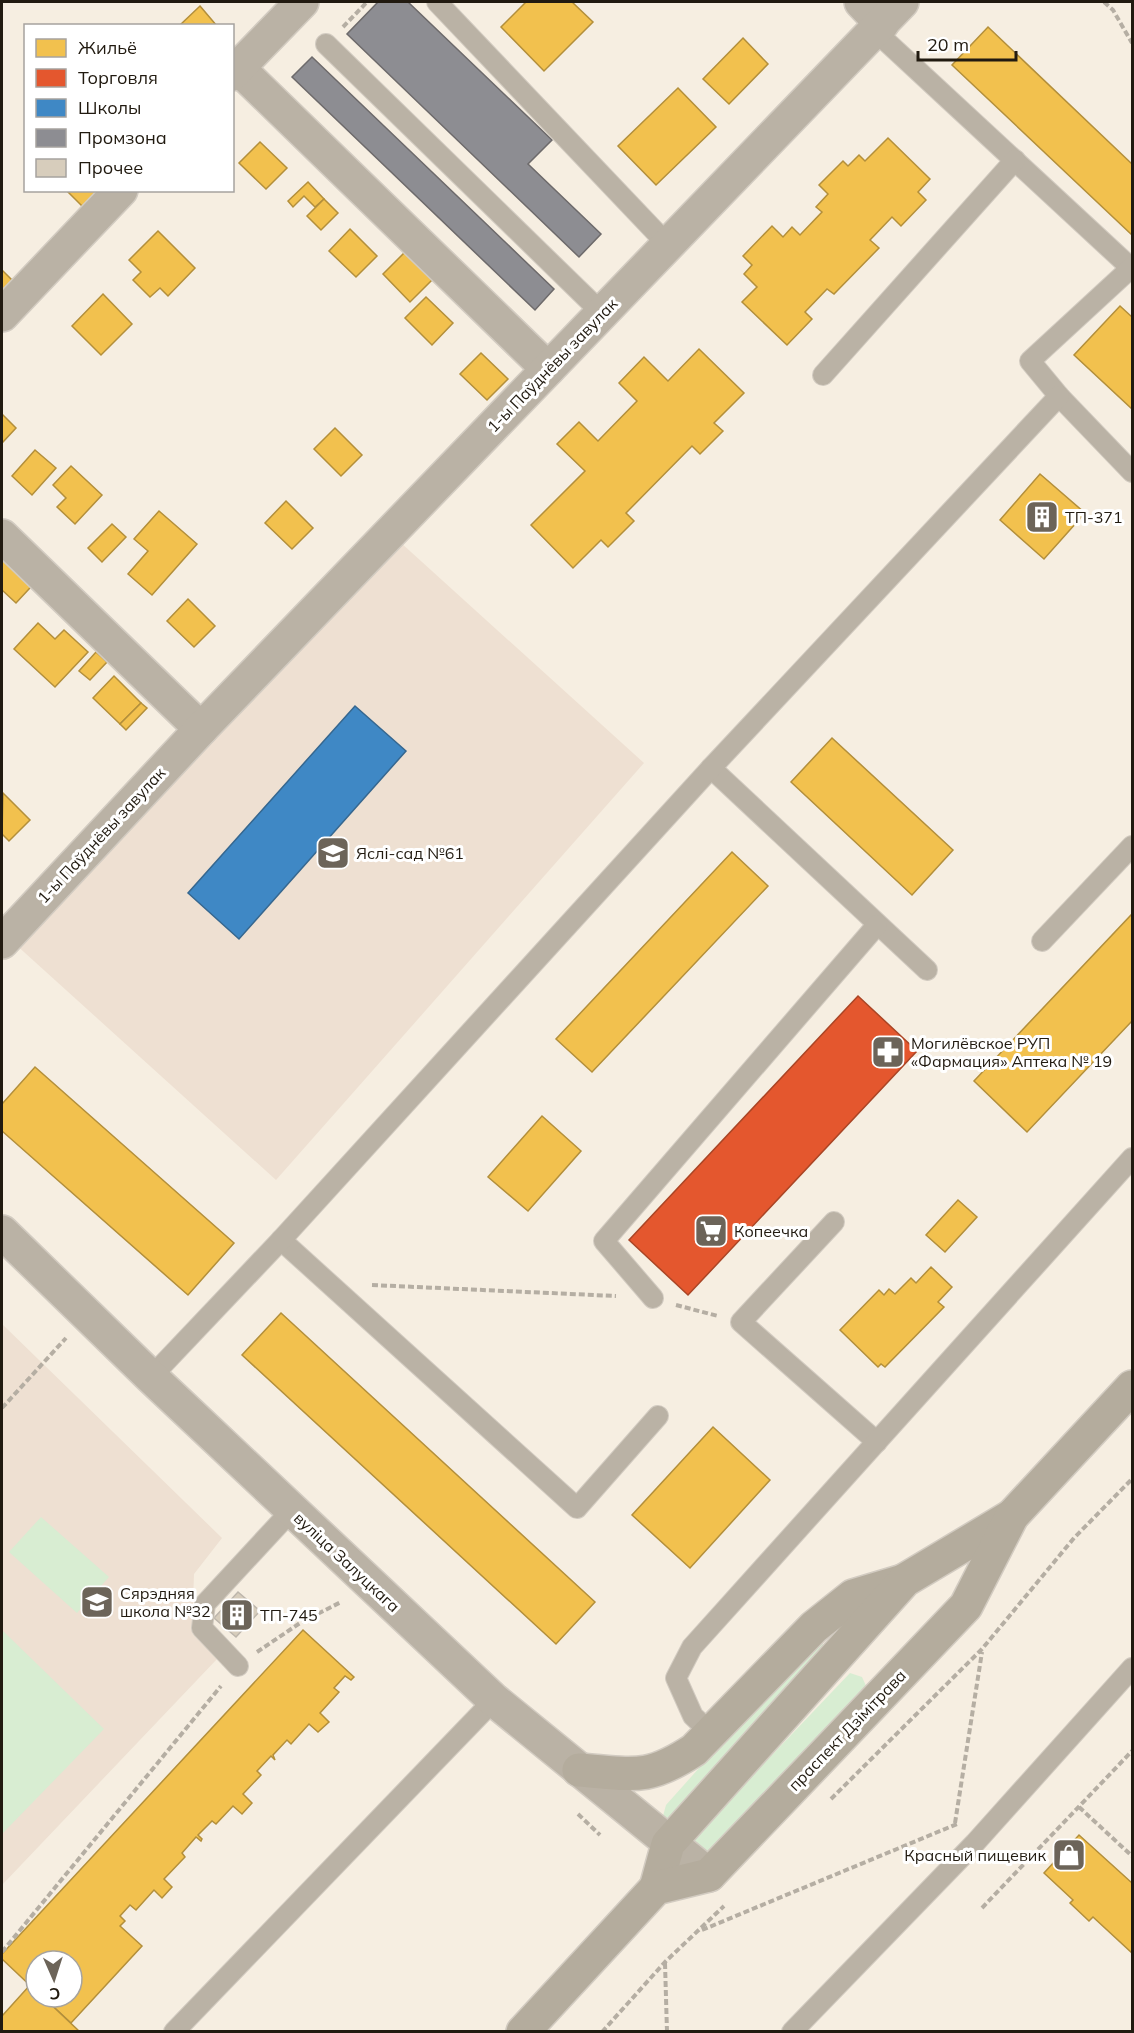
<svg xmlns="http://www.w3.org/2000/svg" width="1134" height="2033" viewBox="0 0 1134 2033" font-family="Mulish,sans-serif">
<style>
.education{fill:#eee0d2}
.green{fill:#d8edd2}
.homes{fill:#f2c14e;stroke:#b38f3b;stroke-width:1.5}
.shops{fill:#e4572e;stroke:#aa4525;stroke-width:1.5}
.schools{fill:#3f88c5;stroke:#36678f;stroke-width:1.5}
.industry{fill:#8d8d92;stroke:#6d6a6b;stroke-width:1.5}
.building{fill:#d7cdbc;stroke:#bdb6ac;stroke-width:1.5}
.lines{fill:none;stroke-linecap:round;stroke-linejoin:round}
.lane-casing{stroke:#d2cbc1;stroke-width:22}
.street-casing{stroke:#d2cbc1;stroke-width:36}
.primary-casing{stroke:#d2cbc1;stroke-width:36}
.path{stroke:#b5aea3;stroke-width:4;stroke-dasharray:6 3;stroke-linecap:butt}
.lane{stroke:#bab2a5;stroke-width:20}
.street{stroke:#bab2a5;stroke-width:33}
.primary{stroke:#b4ac9d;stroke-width:33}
.labels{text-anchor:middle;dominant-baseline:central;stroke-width:6;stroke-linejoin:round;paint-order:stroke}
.street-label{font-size:16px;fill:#211a10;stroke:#fff}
.poi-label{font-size:16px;fill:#211a10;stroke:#fff;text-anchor:start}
</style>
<rect width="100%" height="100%" fill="#f6eee1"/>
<g class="education">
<polygon points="400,542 644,763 276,1180 14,943"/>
<polygon points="2,1324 222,1538 194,1574 192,1630 217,1659 2,1885"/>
</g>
<g class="green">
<polygon points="41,1517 109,1577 77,1613 9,1552"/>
<polygon points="2,1630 104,1729 2,1834"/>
<polygon points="823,1644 821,1661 675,1821 663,1816 666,1805 809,1645"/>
<polygon points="850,1673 862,1677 867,1688 709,1856 694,1848 696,1835"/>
</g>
<g class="homes">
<polygon points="526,2 572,2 593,22 544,71 501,27"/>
<polygon points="200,6 217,26 179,26 180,25"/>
<polygon points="988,27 1132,164 1132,235 952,65"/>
<polygon points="743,38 768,64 729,104 703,79"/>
<polygon points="678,88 716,127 656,185 618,146"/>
<polygon points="888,138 930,179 918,192 926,200 901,226 892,217 870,240 879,248 834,294 827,289 805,312 812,319 787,345 742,302 757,287 744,274 752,265 743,256 772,226 783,237 792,227 800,235 822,212 816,207 828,194 819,185 843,161 848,166 859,155 865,161"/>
<polygon points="260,142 287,168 266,189 239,163"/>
<polygon points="308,182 324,199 315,207 304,196 293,207 288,201"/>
<polygon points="66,190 103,190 85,209"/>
<polygon points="324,199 338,213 321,230 307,216"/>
<polygon points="350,229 377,256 356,277 329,251"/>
<polygon points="158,231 195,268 168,296 160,288 150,297 133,280 141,272 129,260"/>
<polygon points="405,252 433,279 410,302 383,274"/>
<polygon points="2,270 18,286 2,303"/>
<polygon points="103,294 132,324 101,355 72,326"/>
<polygon points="426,297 453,323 432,345 405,318"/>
<polygon points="1120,306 1132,317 1132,409 1074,355"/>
<polygon points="699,349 744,393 714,423 723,431 700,454 692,446 626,513 634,521 608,547 601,540 573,568 531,525 585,471 557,444 579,422 598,441 637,401 619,383 644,357 668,381"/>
<polygon points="481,353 508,379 487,400 460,374"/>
<polygon points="2,414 16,428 2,443"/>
<polygon points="335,428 362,455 341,476 314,449"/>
<polygon points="35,450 56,468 32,495 12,476"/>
<polygon points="71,466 102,495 75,524 57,507 66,498 53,485"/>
<polygon points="1040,474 1085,513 1044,559 1000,520"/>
<polygon points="286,501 313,528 292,549 265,523"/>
<polygon points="159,511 197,544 152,595 128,574 148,551 134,539"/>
<polygon points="112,524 126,537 102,562 88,548"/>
<polygon points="2,548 41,576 16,603 2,590"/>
<polygon points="188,599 215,626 194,647 167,621"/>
<polygon points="38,623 55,639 64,630 88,652 55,687 14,649"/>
<polygon points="96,652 107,662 90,680 79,671"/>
<polygon points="114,676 141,703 120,724 93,698"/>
<polygon points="141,703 147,708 126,730 120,724"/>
<polygon points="832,738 953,850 912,895 791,782"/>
<polygon points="3,793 30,820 9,841 2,834"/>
<polygon points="732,852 768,886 592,1072 556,1039"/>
<polygon points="1132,914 1132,1021 1027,1132 974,1081"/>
<polygon points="35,1067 234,1243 188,1295 2,1131 2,1104"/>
<polygon points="542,1116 581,1151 528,1211 488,1177"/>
<polygon points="958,1200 977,1217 945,1252 926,1235"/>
<polygon points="931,1267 952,1287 938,1302 944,1307 885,1367 881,1364 878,1367 840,1330 879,1290 884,1295 889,1289 895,1294 911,1278 916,1283"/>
<polygon points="281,1313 595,1602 556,1644 242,1355"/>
<polygon points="713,1427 770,1480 690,1568 632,1515"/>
<polygon points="303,1630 354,1677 351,1680 345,1676 334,1688 339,1692 320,1713 329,1722 318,1732 309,1724 291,1744 287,1740 273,1755 275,1760 271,1756 257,1771 261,1775 243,1794 252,1803 242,1814 233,1806 216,1824 212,1821 198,1835 202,1839 201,1841 196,1837 182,1853 185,1857 164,1879 172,1887 162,1898 154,1890 136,1910 130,1905 120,1916 125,1921 120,1926 142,1946 71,2023 43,1997 72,1997 72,1961 36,1961 36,1991 2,1959 2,1954"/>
<polygon points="1079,1835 1132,1883 1132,1953 1093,1917 1089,1921 1070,1903 1073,1900 1044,1873"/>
<polygon points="30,1985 36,1991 36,1997 43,1997 80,2032 2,2032 2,2016"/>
</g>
<polygon class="shops" points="858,996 917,1051 688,1295 629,1240"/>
<polygon class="schools" points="355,706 406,751 239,939 188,893"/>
<g class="industry">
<polygon points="378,2 408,2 552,140 528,164 601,234 579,257 347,34"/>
<polygon points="312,57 554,289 535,310 292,77"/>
</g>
<polygon class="building" points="238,1592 260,1611 236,1637 214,1618"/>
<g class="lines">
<g class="lane-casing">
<g id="lane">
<polyline points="437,2 668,245"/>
<polyline points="875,31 1131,268"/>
<polyline points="326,44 602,313"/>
<polyline points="1132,267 1030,361 1059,396 1132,472"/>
<polyline points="823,375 1015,160"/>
<polyline points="711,768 927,970"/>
<polyline points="1042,941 1132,846"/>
<polyline points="834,1222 741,1322 877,1442"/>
<polyline points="281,1240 577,1508 658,1416"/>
<polyline points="653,1298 604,1241 877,925"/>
<polyline points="151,1377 281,1240 711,768 1059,396"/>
<polyline points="238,1666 202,1628 205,1604 292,1510"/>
<polyline points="711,1733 693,1716 676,1678 692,1647 1132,1158"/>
<polyline points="174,2032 494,1700"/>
<polyline points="792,2032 975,1843 1132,1668"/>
</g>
</g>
<g class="street-casing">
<g id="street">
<polyline points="861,2 882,24"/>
<polyline points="238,68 548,369"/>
<polyline points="232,74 302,2"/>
<polyline points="2,315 121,190"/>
<polyline points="2,536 201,729"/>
<polyline points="2,942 201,729 902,2"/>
<polyline points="2,1232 151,1377 494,1700 709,1875"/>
</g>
</g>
<g class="primary-casing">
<g id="primary">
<path d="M579,1770C633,1774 647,1781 694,1750L814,1627L853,1596L903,1581"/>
<polyline points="656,1888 668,1844 905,1580 1012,1516"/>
<polyline points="523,2032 656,1888 709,1875 966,1606 1012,1516 1132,1387"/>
</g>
</g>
<g class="path">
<polyline points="1104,2 1113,10 1132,43"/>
<polyline points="343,27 367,2"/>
<polyline points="372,1285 616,1296"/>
<polyline points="676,1305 718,1316"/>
<polyline points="2,1408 66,1338"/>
<polyline points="257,1652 300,1623 341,1602"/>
<polyline points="831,1799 982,1649 1074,1538 1132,1479"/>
<polyline points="1079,1807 1132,1856"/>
<polyline points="578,1814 600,1835"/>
<polyline points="955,1823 982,1652"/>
<polyline points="982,1908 1132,1751"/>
<polyline points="702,1930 957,1824"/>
<polyline points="2,1952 221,1686"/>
<polyline points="665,1963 667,2032"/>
<polyline points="602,2032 665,1962 724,1906"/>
</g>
<use href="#lane" class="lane"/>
<use href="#street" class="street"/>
<use href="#primary" class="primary"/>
</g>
<defs>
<g id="building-square" transform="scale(1.725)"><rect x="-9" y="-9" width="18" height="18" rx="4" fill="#6c6459" stroke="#fff"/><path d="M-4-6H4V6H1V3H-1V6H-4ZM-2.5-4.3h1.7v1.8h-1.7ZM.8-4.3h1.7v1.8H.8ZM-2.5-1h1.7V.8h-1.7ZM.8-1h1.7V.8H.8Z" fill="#fff"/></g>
<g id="school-square" transform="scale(1.725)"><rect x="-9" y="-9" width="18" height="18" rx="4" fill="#6c6459" stroke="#fff"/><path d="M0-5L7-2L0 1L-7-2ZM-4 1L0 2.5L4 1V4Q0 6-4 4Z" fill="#fff"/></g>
<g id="pharmacy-square" transform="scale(1.725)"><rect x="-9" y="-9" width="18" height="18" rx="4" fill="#6c6459" stroke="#fff"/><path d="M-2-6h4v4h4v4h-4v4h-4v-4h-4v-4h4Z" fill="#fff"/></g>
<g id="supermarket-square" transform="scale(1.725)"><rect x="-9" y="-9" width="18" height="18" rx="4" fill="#6c6459" stroke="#fff"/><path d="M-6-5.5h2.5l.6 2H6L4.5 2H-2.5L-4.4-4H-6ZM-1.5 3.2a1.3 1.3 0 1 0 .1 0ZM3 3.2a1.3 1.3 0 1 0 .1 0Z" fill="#fff"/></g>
<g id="shop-square" transform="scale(1.725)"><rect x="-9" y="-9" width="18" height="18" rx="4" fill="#6c6459" stroke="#fff"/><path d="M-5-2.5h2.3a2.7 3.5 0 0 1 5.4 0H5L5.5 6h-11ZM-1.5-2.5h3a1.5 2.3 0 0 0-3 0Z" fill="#fff"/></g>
</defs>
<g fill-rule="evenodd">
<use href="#building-square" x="1042" y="517"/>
<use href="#school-square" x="333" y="853"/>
<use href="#pharmacy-square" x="888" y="1052"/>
<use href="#supermarket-square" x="711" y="1231"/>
<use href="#school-square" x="97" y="1602"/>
<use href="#building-square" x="237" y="1615"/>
<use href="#shop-square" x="1069" y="1855"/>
</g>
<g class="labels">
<g class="street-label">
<text transform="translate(552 365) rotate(-46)">1-ы Паўднёвы завулак</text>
<text transform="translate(101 835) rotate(-47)">1-ы Паўднёвы завулак</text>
<text transform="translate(347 1562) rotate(43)">вуліца Залуцкага</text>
<text transform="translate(847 1730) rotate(-46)">праспект Дзімітрава</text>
</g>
<g class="poi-label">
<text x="1065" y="517">ТП-371</text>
<text x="356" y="853">Яслі-сад №61</text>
<text x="911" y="1043">Могилёвское РУП<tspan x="911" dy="18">«Фармация» Аптека № 19</tspan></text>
<text x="734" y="1231">Копеечка</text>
<text x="120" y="1593">Сярэдняя<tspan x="120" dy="18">школа №32</tspan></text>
<text x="260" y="1615">ТП-745</text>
<text x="1046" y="1855" text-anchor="end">Красный пищевик</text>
</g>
</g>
<rect width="1134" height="2033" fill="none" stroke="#211a10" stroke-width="6"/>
<rect x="24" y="24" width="210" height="168" fill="#ffffff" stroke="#a6a39f" stroke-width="1.5"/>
<rect x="36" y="39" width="30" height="18" fill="#f2c14e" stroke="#a6a39f" stroke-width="1.5"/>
<text x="78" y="54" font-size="18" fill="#211a10">Жильё</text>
<rect x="36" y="69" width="30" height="18" fill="#e4572e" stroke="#a6a39f" stroke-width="1.5"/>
<text x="78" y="84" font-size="18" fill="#211a10">Торговля</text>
<rect x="36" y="99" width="30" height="18" fill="#3f88c5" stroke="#a6a39f" stroke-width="1.5"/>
<text x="78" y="114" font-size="18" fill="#211a10">Школы</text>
<rect x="36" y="129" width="30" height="18" fill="#8d8d92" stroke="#a6a39f" stroke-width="1.5"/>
<text x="78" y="144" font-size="18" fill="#211a10">Промзона</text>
<rect x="36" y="159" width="30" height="18" fill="#d7cdbc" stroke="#a6a39f" stroke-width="1.5"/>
<text x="78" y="174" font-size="18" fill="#211a10">Прочее</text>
<g transform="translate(54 1979) rotate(177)"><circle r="28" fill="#ffffff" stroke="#a6a39f" stroke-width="1.5"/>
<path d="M0-4.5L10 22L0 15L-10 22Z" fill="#6c6459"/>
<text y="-9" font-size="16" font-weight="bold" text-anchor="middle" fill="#211a10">С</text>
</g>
<path d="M918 51v9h98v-9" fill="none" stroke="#211a10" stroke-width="3"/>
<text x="927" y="51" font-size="18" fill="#211a10" stroke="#ffffff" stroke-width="4.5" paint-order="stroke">20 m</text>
</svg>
